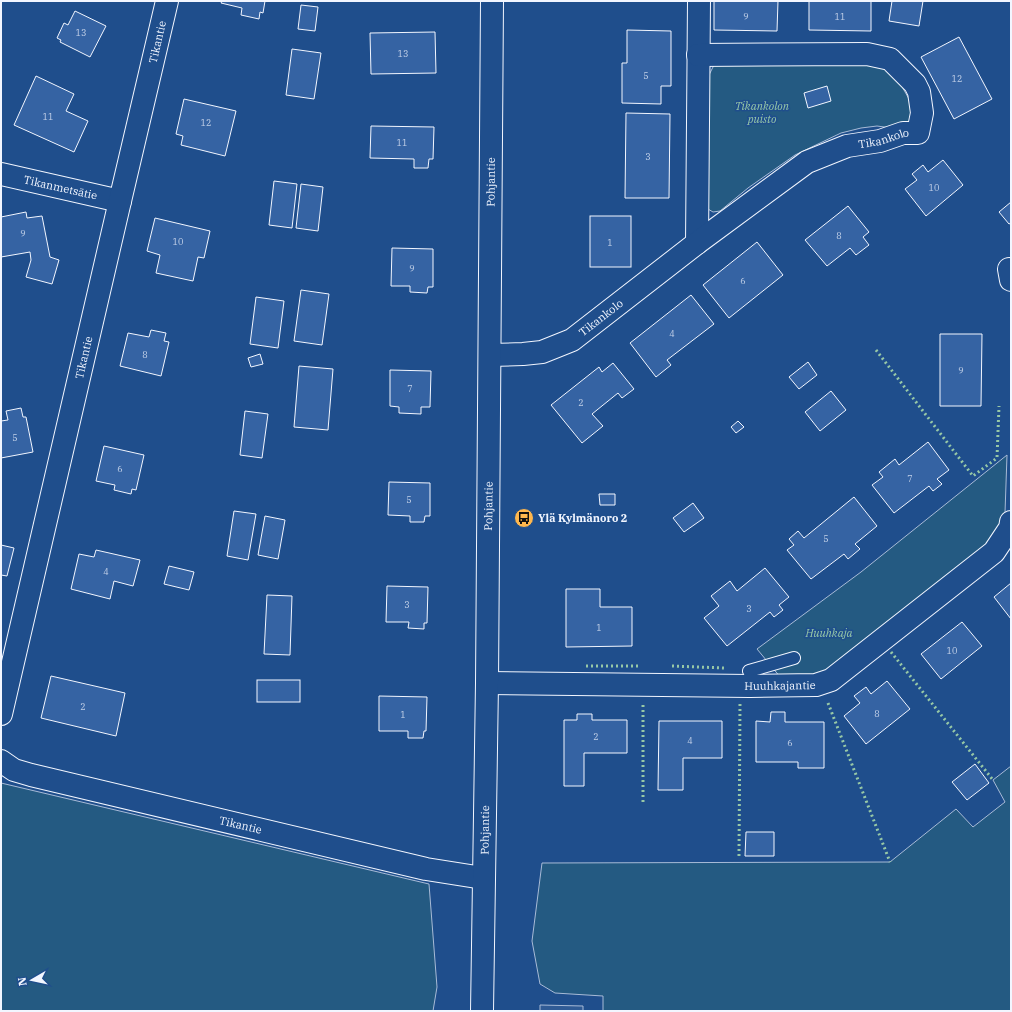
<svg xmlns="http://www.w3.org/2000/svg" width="1012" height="1012" viewBox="0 0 1012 1012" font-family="'IBM Plex Serif',serif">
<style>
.green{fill:#245a82;stroke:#a8bbd7}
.parking{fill:#305b95;stroke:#a8bbd7}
.building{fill:#3563a3;stroke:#f2f6ff}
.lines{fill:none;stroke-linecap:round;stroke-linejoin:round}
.service-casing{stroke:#f2f6ff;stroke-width:14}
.minor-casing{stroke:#f2f6ff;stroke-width:24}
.tertiary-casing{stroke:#f2f6ff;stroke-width:24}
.service{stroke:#1f4e8c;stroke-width:12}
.minor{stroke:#1f4e8c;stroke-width:22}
.tertiary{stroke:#1f4e8c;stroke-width:22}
.hedge{stroke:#97c8a6;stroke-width:3;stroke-dasharray:2 3;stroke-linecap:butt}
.labels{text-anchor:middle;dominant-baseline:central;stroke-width:3;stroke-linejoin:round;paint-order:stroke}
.number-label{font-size:9px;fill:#c3d1e8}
.street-label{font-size:11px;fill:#f2f6ff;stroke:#1f4e8c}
.park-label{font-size:11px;font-style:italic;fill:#97c8a6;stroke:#1f4e8c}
.poi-label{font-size:11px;font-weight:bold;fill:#f2f6ff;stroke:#1f4e8c;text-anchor:start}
</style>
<rect width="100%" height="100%" fill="#1f4e8c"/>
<g class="green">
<polygon points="714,65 881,65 895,74 909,99 912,115 910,125 899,129 877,126 861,128 841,133 795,155 748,188 720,211 713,212 708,209 707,200 709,75"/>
<polygon points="1007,455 1005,513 993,539 975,555 833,667 818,674 781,678 757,649 861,572"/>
<polygon points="1011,766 1011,1011 603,1011 603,996 555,993 540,984 532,941 542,863 890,862 956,809 973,827 1005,802 993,780"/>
<polygon points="1,783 429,884 437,987 433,1011 1,1011"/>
</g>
<polygon class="parking" points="540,1005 583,1006 583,1011 540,1011"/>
<g class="building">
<polygon points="222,1 265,1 263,13 260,12 259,19 241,15 242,8 221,3"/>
<polygon points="714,1 778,1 777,31 714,30"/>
<polygon points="809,1 871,1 871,31 809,30"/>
<polygon points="892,1 923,1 919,26 889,21"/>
<polygon points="301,5 318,7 315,31 298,29"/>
<polygon points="75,11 106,26 90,57 60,42 61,40 57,38 64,23 68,25"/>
<polygon points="627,30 671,31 671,86 661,86 661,104 622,103 622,63 627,63"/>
<polygon points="435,32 436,73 371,74 370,33"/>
<polygon points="959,37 992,99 954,119 921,57"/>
<polygon points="292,49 321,53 314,99 286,95"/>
<polygon points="36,76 74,94 66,111 88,121 74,152 14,125"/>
<polygon points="827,86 831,101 808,108 804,93"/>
<polygon points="184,99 236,111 225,156 181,145 183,136 176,134"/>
<polygon points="626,113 670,114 669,198 625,198"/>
<polygon points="371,126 434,127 433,159 429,159 428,168 414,168 414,159 370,158"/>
<polygon points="943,160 963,185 926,216 905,189 917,180 912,174 923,165 928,172"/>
<polygon points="274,181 297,184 292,228 269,225"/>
<polygon points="301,184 323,187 318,231 296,228"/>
<polygon points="1011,202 1011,223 1009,224 999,212"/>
<polygon points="848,206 869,232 863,237 869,245 856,255 850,248 827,266 805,240"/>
<polygon points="26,212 27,218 42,216 50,257 59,260 52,284 26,277 31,260 30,252 1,257 1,217"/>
<rect x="590" y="216" width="41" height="51"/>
<polygon points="155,218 210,231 204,258 198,257 193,281 156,273 160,255 147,251"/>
<polygon points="757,242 783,275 729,318 703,285"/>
<polygon points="392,248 433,249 433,287 428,287 427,293 410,292 410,286 391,286"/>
<polygon points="301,290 329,294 322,345 294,341"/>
<polygon points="691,295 714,324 667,360 671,365 656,377 630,343"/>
<polygon points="256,297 284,301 278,348 250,344"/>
<polygon points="151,330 166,333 164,341 169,342 161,376 120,366 128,333 149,337"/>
<polygon points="940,334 982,334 981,406 940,406"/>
<polygon points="260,354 263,364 251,367 248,358"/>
<polygon points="808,362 817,375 799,389 789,377"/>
<polygon points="613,363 634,389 622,398 618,393 592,414 603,426 582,443 551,405 599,367 602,372"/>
<polygon points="299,366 333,369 328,430 294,427"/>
<polygon points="390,370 431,371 430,407 421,407 421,414 399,413 399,407 390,406"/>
<polygon points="831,391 846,410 820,431 805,412"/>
<polygon points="21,408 23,417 26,417 33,452 1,458 1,421 8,420 6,411"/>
<polygon points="245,411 268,414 262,458 240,455"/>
<polygon points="738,421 744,427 736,433 731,427"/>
<polygon points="928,442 949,470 937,479 942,484 933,491 929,486 894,513 872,485 883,477 879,472 895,459 899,465"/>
<polygon points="104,446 144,455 136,490 132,489 131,494 114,490 115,485 96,481"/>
<polygon points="389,482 430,483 430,516 425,516 424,522 410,522 410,516 388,515"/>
<polygon points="599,494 615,494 615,505 600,505"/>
<polygon points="854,497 877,526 855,544 860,549 848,559 844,554 811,579 787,550 794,545 789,539 798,531 804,538"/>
<polygon points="693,503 704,518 684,532 673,518"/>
<polygon points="234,511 256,514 248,560 227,556"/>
<polygon points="265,516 285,520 278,559 258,555"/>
<polygon points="1,545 14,548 7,576 1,575"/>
<polygon points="96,550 140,560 133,586 114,581 110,599 71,589 79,554 94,557"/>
<polygon points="169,566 194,572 189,590 164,584"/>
<polygon points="765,568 789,597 779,605 783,610 774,617 770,612 727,646 704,618 719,606 711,596 730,581 737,591"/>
<polygon points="1011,583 1011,619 994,597"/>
<polygon points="387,586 428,587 427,623 424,623 424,629 408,628 409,622 386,622"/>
<polygon points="566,589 600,589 600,607 632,607 632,646 566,647"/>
<polygon points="267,595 292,596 290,655 264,654"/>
<polygon points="962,622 982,646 941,679 921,654"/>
<polygon points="51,676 125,693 116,736 41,718"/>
<rect x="257" y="680" width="43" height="22"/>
<polygon points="887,681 910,709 866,744 844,716 860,703 854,696 866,687 871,694"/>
<polygon points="379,696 427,697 426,731 424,731 423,738 408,738 408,731 379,731"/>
<polygon points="771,712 785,712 785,722 824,722 824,768 798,768 798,762 756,762 756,721 770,722"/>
<polygon points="577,714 592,714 592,720 627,720 627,753 584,753 584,786 564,786 564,720 577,720"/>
<polygon points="659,721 722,721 722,758 683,758 683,790 658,790"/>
<polygon points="975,764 989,783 967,800 952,782"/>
<polygon points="746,832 774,832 774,856 745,856"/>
</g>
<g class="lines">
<g class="service-casing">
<polyline id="service" points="749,671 794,658"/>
</g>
<g class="minor-casing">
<g id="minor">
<path id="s1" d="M1,174L120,201"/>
<polyline points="697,243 699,1"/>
<polyline points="1009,269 1011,280"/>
<path id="s2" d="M490,355L523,354L542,352L572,340L697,243L807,162L847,146L880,141L903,133H918L922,113L919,92L915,84L890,59L867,54L698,55"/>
<path id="s3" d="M487,683L750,686L816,685L831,680L994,552L1010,528L1011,522"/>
<path id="s4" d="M1,714L120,201L167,1"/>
<path id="s5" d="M1,761L14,770L31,775L426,869L483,878"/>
</g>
</g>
<g class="tertiary-casing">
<g id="tertiary">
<path id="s6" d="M482,1011L487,683L492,1"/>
</g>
</g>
<use href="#service" class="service"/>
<use href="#minor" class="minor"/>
<use href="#tertiary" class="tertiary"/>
<g class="hedge">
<polyline points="876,350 973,476 997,458 999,406"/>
<polyline points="891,652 993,780"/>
<polyline points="586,666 640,666"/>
<polyline points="672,666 725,668"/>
<polyline points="828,703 890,862"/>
<polyline points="643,802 643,702"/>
<polyline points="739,856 740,702"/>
</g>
</g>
<defs>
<g id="bus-disc" transform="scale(1)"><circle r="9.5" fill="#ffb74d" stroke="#1f4e8c"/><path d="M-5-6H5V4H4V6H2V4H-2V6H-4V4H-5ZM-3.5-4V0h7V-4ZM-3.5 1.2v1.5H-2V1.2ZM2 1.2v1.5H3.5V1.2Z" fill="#111"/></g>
</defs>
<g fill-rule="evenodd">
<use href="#bus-disc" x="524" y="518"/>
</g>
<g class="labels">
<g class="number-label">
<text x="746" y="16">9</text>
<text x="840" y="16">11</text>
<text x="81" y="32">13</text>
<text x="403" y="53">13</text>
<text x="646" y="75">5</text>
<text x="957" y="78">12</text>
<text x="48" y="116">11</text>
<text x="206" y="122">12</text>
<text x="402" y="142">11</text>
<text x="648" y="156">3</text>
<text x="934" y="187">10</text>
<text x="23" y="233">9</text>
<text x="839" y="235">8</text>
<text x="178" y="241">10</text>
<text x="610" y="242">1</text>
<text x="412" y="268">9</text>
<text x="743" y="280">6</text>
<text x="672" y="333">4</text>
<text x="145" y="354">8</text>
<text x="961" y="370">9</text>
<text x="410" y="388">7</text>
<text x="581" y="402">2</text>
<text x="15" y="437">5</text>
<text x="120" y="468">6</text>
<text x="910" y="478">7</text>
<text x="409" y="499">5</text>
<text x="826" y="538">5</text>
<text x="106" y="571">4</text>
<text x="407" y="604">3</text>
<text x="749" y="608">3</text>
<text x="599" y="627">1</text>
<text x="952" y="650">10</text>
<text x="83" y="706">2</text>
<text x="877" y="713">8</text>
<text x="403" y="714">1</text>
<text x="596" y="736">2</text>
<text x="690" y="740">4</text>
<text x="790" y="742">6</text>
</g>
<g class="street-label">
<text stroke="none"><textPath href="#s4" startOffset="690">Tikantie</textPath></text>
<text stroke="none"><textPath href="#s2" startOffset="460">Tikankolo</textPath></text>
<text stroke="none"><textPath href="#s6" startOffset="829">Pohjantie</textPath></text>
<text stroke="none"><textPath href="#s1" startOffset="61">Tikanmetsätie</textPath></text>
<text stroke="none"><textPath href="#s2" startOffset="121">Tikankolo</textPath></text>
<text stroke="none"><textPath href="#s4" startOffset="366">Tikantie</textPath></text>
<text stroke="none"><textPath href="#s6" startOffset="505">Pohjantie</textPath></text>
<text stroke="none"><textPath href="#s3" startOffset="293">Huuhkajantie</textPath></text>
<text stroke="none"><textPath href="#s5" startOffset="249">Tikantie</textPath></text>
<text stroke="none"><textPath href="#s6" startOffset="181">Pohjantie</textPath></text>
</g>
<g class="park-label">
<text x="762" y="106">Tikankolon<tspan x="762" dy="13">puisto</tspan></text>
<text x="829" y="633">Huuhkaja</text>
</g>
<g class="poi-label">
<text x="538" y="518">Ylä Kylmänoro 2</text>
</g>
</g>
<rect width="1012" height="1012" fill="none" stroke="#f2f6ff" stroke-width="4"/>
<g transform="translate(32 980) rotate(261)" stroke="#1f4e8c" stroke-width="3" paint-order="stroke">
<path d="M0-3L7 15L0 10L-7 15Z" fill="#f2f6ff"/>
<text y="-6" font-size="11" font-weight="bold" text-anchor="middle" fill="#f2f6ff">N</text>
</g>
</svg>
